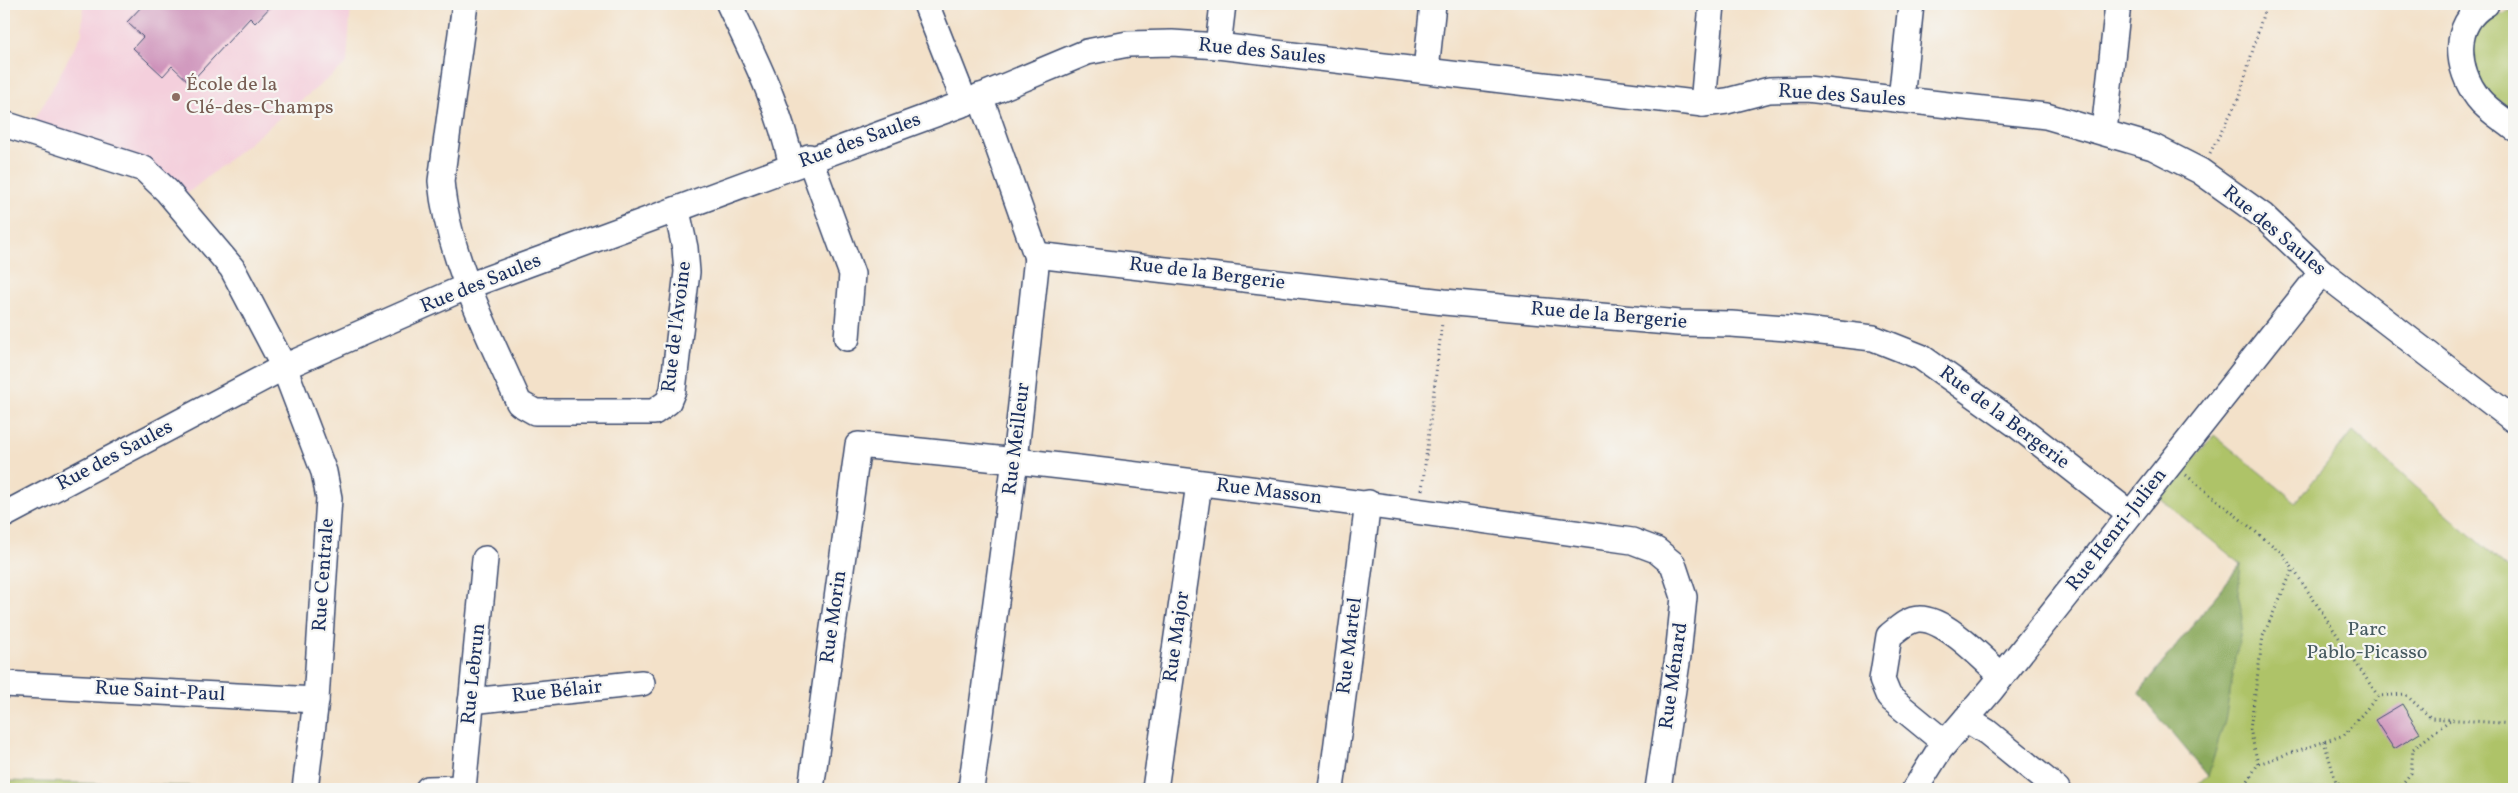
<svg xmlns="http://www.w3.org/2000/svg" width="2518" height="793" viewBox="0 0 2518 793" font-family="Vollkorn,serif">
<style>
.built{fill:#f4cfdc}
.green{fill:#aec367;stroke:#647962}
.forest{fill:#8aa95c;stroke:#526c5d}
.building{fill:#ce92ba}
.lines{fill:none;stroke-linecap:round;stroke-linejoin:round}
.minor-casing{stroke:#3b4a6e;stroke-width:28}
.path{stroke:#3b4a6e;stroke-width:3;stroke-dasharray:1 4;stroke-linecap:butt}
.minor{stroke:#fff;stroke-width:25}
.education-dot{fill:#8d6e63;stroke:#f6f6f2;stroke-width:2}
.labels{text-anchor:middle;dominant-baseline:central;stroke-width:4.5;stroke-linejoin:round;paint-order:stroke}
.street-label{font-size:20px;fill:#1b2f5e;stroke:#f6f6f2}
.education-label{font-size:20px;fill:#785e54;stroke:#f6f6f2;text-anchor:start}
.park-label{font-size:20px;fill:#475b61;stroke:#f6f6f2}
</style>
<rect width="100%" height="100%" fill="#f6f6f2"/>
<filter id="ink" filterUnits="userSpaceOnUse"><feTurbulence type="fractalNoise" baseFrequency=".02" numOctaves="2"/><feDisplacementMap in="SourceGraphic" scale="10" xChannelSelector="R" yChannelSelector="G"/><feConvolveMatrix kernelMatrix="1 2 1 2 8 2 1 2 1" color-interpolation-filters="sRGB"/></filter>
<filter id="wash" filterUnits="userSpaceOnUse"><feTurbulence type="fractalNoise" baseFrequency=".0096" numOctaves="4" result="noise"/><feDisplacementMap in="SourceGraphic" scale="20" xChannelSelector="R" yChannelSelector="G"/><feGaussianBlur stdDeviation="1.12" result="paint"/><feColorMatrix in="noise" values="0 0 0 0 0 0 0 0 0 0 0 0 0 0 0 0 0 1.4 0 .05"/><feComposite in="paint" operator="in"/></filter>
<g filter="url(#wash)">
<rect width="100%" height="100%" fill="#f3e1c9"/>
<polygon class="built" points="83,4 351,4 347,63 177,202 144,169 28,132 82,34"/>
<g class="green">
<polygon points="2512,10 2514,11 2514,112 2481,86 2471,61 2475,35 2491,17"/>
<polygon points="2353,431 2514,574 2514,789 2192,789 2208,775 2139,693 2241,564 2159,498 2214,435 2296,502"/>
<polygon points="4,779 6,781 302,789 4,789"/>
</g>
<polygon class="forest" points="2241,564 2238,594 2243,618 2225,720 2208,776 2139,693"/>
<g id="blocks">
<g class="building">
<polygon points="144,4 273,4 255,23 250,18 190,83 172,66 163,76 133,48 143,37 127,22"/>
<polygon points="2402,704 2420,733 2394,749 2375,720"/>
</g>
</g>
</g>
<g filter="url(#ink)">
<use href="#blocks" fill-opacity="0" stroke="#3b4a6e" stroke-width="1"/>
<g class="lines">
<g class="minor-casing">
<g id="minor">
<path d="M465,4L441,181C448,258 488,332 519,403L535,412H654L668,402L673,390L687,272L685,248L677,211"/>
<path d="M729,4C755,59 779,105 792,166"/>
<polyline points="926,4 965,103"/>
<path d="M2486,4C2451,24 2456,69 2478,98C2487,110 2503,119 2514,128"/>
<polyline points="1218,46 1223,4"/>
<polyline points="1426,70 1433,4"/>
<polyline points="1901,100 1911,4"/>
<polyline points="1703,104 1712,4"/>
<polyline points="4,124 144,169 167,191 232,268 284,367 324,472 329,498 316,700 305,789"/>
<polyline points="2104,131 2118,4"/>
<polyline points="809,157 852,274 847,338"/>
<polyline points="1036,255 1444,302 1679,323 1731,324 1787,328 1873,338 1921,357 2014,423 2129,513"/>
<polyline points="4,515 284,367 468,286 965,103 1087,52 1128,44 1172,43 1218,46 1703,104 1727,101 1769,90 1807,89 2046,116 2153,147 2200,171 2263,216 2322,272 2514,420"/>
<polyline points="4,684 316,700"/>
<polyline points="471,701 642,683"/>
<polyline points="1966,719 1987,732 2057,789"/>
<path d="M1945,743L1889,697L1882,680L1889,636C1898,629 1908,619 1919,619C1945,618 1983,659 2002,676"/>
<polyline points="428,789 463,788"/>
<polyline points="463,789 485,559"/>
<path d="M811,789L858,445C1117,469 1375,505 1632,541L1656,550L1673,564L1684,597L1678,656L1658,789"/>
<polyline points="971,789 1015,460 1037,257 980,96"/>
<polyline points="1155,789 1199,484"/>
<polyline points="1331,789 1368,503"/>
<polyline points="1915,789 1940,749 1991,690 2322,272"/>
</g>
</g>
<g class="path">
<polyline points="2210,153 2239,98 2266,4"/>
<polyline points="2186,475 2283,554 2378,696 2405,694 2431,718 2514,724"/>
<polyline points="1422,490 1442,323"/>
<polyline points="2324,741 2336,782 2352,789"/>
<polyline points="2258,764 2250,729 2263,636 2293,569"/>
<polyline points="159,789 166,789"/>
<polyline points="2243,789 2258,764 2344,735 2378,696"/>
<polyline points="2398,789 2411,773 2413,749 2450,720"/>
</g>
<use href="#minor" class="minor"/>
</g>
</g>
<circle class="education-dot" cx="176" cy="97" r="5"/>
<g class="labels">
<g class="street-label">
<text transform="translate(1262 52) rotate(6)">Rue des Saules</text>
<text transform="translate(1842 96) rotate(4)">Rue des Saules</text>
<text transform="translate(860 141) rotate(-20)">Rue des Saules</text>
<text transform="translate(2274 231) rotate(40)">Rue des Saules</text>
<text transform="translate(1207 274) rotate(7)">Rue de la Bergerie</text>
<text transform="translate(481 284) rotate(-22)">Rue des Saules</text>
<text transform="translate(1609 316) rotate(5)">Rue de la Bergerie</text>
<text transform="translate(677 327) rotate(-83)">Rue de l'Avoine</text>
<text transform="translate(2004 418) rotate(37)">Rue de la Bergerie</text>
<text transform="translate(1017 439) rotate(-83)">Rue Meilleur</text>
<text transform="translate(115 456) rotate(-28)">Rue des Saules</text>
<text transform="translate(1269 492) rotate(7)">Rue Masson</text>
<text transform="translate(2117 530) rotate(-52)">Rue Henri-Julien</text>
<text transform="translate(324 575) rotate(-86)">Rue Centrale</text>
<text transform="translate(834 617) rotate(-82)">Rue Morin</text>
<text transform="translate(1177 637) rotate(-82)">Rue Major</text>
<text transform="translate(1350 646) rotate(-83)">Rue Martel</text>
<text transform="translate(474 674) rotate(-84)">Rue Lebrun</text>
<text transform="translate(1674 676) rotate(-82)">Rue Ménard</text>
<text transform="translate(160 692) rotate(3)">Rue Saint-Paul</text>
<text transform="translate(557 692) rotate(-6)">Rue Bélair</text>
</g>
<g class="education-label">
<text x="186" y="85">École de la<tspan x="186" dy="23">Clé-des-Champs</tspan></text>
</g>
<g class="park-label">
<text x="2367" y="630">Parc<tspan x="2367" dy="23">Pablo-Picasso</tspan></text>
</g>
</g>
<rect width="2518" height="793" fill="none" stroke="#f6f6f2" stroke-width="20"/>
</svg>
